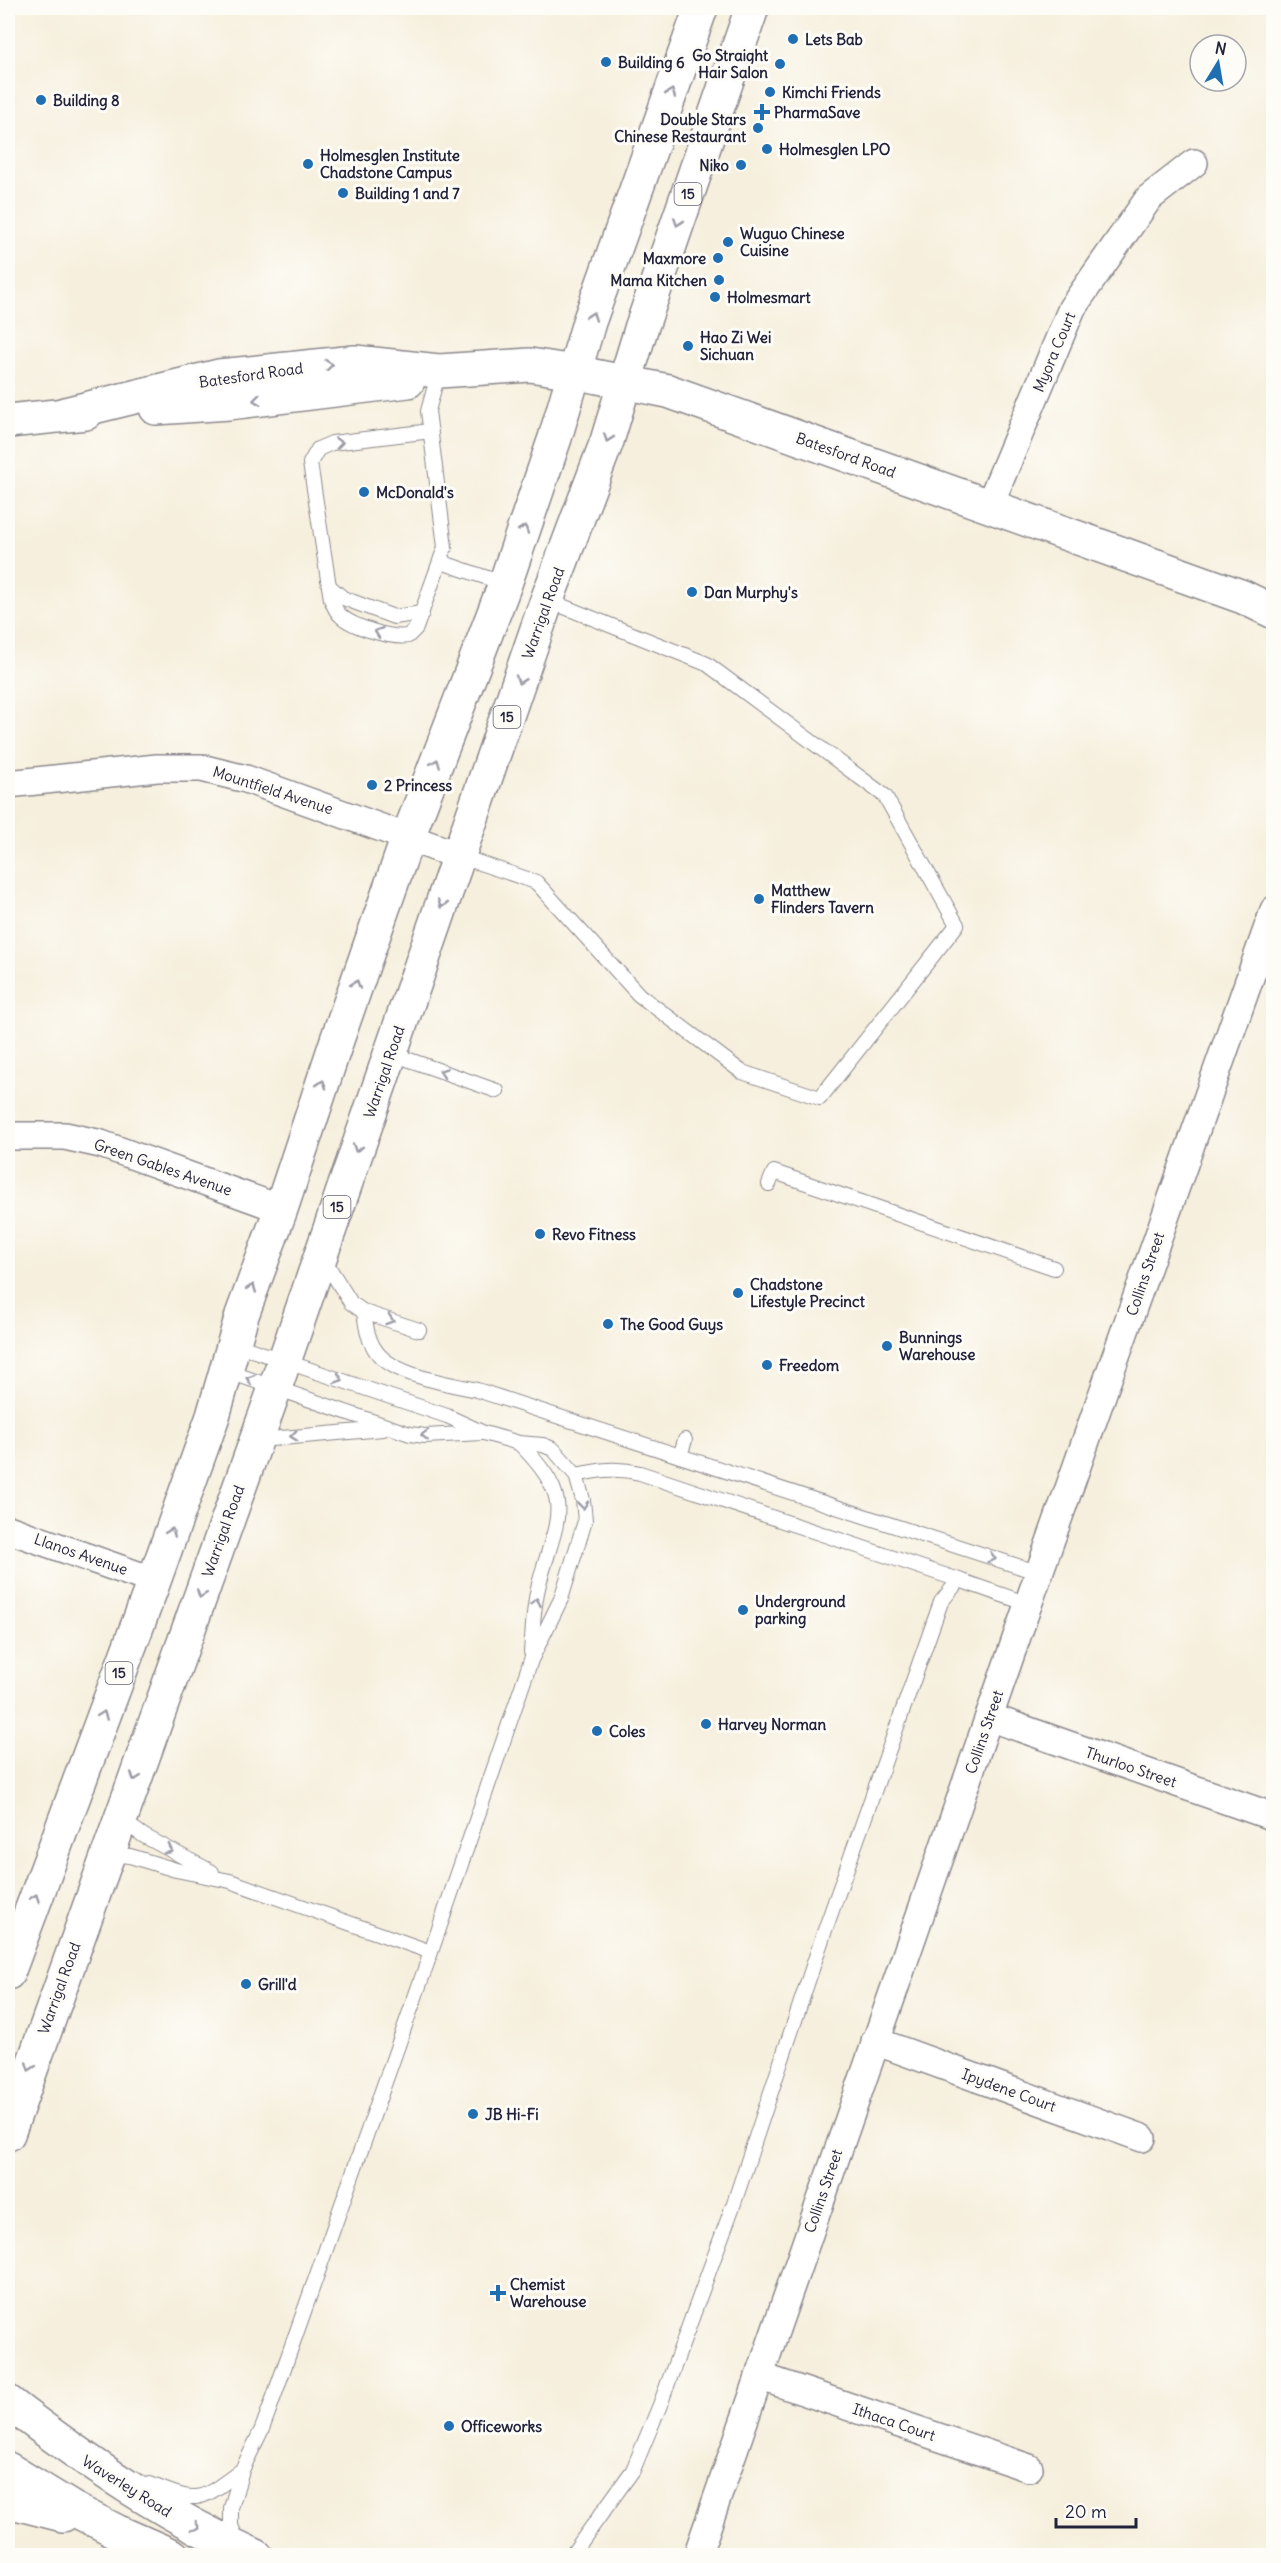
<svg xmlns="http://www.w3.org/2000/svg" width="1281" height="2563" viewBox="0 0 1281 2563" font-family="Delius,sans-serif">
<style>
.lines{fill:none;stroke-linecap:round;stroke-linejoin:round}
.lane-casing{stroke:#8c888c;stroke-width:16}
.street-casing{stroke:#8c888c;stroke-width:30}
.secondary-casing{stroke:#8c888c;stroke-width:36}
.primary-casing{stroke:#8c888c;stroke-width:36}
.highway-casing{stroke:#8c888c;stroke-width:36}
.lane{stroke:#fff;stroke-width:14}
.street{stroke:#fff;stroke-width:27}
.secondary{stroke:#fff;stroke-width:33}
.primary{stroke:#fff;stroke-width:33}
.highway{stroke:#fff;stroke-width:33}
.oneway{stroke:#9c9ca7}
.poi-dot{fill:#1f6fb2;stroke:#fdfcf7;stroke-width:2}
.labels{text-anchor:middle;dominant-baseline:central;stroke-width:6;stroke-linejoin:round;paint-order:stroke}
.shield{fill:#fdfcf7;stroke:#646373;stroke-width:1.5}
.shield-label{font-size:14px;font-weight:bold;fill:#22223b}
.poi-label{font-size:15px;font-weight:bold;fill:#22223b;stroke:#fdfcf7;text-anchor:start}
.street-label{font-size:15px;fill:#22223b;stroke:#fdfcf7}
</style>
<rect width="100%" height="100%" fill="#fdfcf7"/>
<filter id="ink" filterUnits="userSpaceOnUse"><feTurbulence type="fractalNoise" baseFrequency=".0167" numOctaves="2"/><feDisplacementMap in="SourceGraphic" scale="12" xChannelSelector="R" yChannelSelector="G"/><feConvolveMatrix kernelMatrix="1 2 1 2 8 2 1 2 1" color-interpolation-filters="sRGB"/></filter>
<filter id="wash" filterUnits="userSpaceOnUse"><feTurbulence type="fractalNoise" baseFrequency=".008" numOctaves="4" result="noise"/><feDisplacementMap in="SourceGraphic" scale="24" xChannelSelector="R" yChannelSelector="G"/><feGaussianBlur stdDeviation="1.35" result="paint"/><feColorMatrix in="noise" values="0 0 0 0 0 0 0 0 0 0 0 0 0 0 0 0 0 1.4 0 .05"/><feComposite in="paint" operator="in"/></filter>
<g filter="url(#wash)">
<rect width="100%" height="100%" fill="#f6efdd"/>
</g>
<g filter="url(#ink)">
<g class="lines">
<g class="lane-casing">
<g id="lane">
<path d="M431,431L332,443L318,449L310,463L331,599C333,604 336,612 340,615C352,627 392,639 408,636L416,628L445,547L428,411L439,371"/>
<polyline points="441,562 505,584"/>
<polyline points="329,586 343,598 394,617 422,613"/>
<polyline points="459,856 536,882 639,995 742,1072 820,1098 957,925 885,796 707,664 547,600"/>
<polyline points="390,1053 497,1091"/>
<polyline points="769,1184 774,1172 1054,1268"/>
<polyline points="323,1258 351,1303 364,1312 419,1330"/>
<path d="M364,1312C366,1325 367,1337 374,1348C390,1376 447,1383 477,1390L1039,1573"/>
<polyline points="234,1344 447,1416 484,1433 519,1443 543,1445 553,1449 576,1475 583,1500 585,1521 561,1599 531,1660 431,1952 272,2402 262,2429 242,2470 231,2508 231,2526 238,2542"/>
<polyline points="226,1371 410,1434 425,1436 482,1433"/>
<polyline points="259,1440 383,1429"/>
<path d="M519,1443C576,1501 558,1514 539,1584C533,1606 533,1629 531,1652"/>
<polyline points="680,1456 685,1440"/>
<path d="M576,1475C599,1470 617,1467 640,1473L959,1580"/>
<polyline points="120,1819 144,1836 212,1872"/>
<polyline points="107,1854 130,1856 176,1870 230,1881 431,1952"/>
<path d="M150,2484C201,2505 199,2501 242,2470"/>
<polyline points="571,2556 633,2470 660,2405 734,2203 825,1930 941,1602 959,1580 1028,1604"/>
</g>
</g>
<g class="street-casing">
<g id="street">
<polyline points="989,506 1072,308 1149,198 1194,163"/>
<polyline points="8,784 157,768 201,768 246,779 459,856"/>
<polyline points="8,1136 65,1136 101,1144 281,1209"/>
<polyline points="8,1529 154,1581"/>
<polyline points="989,1717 1274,1817"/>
<polyline points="875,2041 1142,2138"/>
<polyline points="759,2376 1029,2468"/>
<polyline points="697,2556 1039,1573 1274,910"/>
</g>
</g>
<g class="secondary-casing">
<g id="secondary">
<polyline points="156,408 229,403 408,381"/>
<polyline points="65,414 219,376 355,362 439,371 530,365 574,372 668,391 1243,597 1274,612"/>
<polyline points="8,421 86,413"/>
</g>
</g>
<g class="primary-casing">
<g id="primary">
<path d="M8,2402C86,2462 166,2516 256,2556"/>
<polyline points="8,2469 75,2510 116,2531 173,2556"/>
<polyline points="8,2501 63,2515"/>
</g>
</g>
<g class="highway-casing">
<g id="highway">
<polyline points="8,1973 154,1581 213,1416 242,1315 281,1209 337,1040 408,837 505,584 555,438 589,322 701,8"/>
<polyline points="8,2134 275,1388 547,600 607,441 641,329 752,8"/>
</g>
</g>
<use href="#lane" class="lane"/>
<use href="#street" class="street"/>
<use href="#secondary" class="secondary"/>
<use href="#primary" class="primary"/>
<use href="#highway" class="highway"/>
</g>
<defs><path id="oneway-chevron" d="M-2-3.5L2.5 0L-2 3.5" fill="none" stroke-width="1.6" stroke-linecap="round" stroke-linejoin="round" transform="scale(1.5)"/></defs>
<g class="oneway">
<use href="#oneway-chevron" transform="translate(671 93) rotate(-71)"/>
<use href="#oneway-chevron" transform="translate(678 222) rotate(109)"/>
<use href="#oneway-chevron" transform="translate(592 316) rotate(-71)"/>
<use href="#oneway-chevron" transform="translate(329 365) rotate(-6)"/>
<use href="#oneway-chevron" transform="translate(257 400) rotate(173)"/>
<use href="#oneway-chevron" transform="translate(608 438) rotate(109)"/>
<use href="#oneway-chevron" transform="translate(339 443) rotate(-9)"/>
<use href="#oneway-chevron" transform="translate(524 529) rotate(-71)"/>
<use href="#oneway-chevron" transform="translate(378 632) rotate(-161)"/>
<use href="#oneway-chevron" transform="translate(520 680) rotate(109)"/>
<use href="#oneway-chevron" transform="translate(436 763) rotate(-69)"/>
<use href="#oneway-chevron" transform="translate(442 904) rotate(109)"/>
<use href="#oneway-chevron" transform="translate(356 984) rotate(-71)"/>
<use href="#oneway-chevron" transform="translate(443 1072) rotate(-161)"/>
<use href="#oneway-chevron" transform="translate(322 1084) rotate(-72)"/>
<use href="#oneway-chevron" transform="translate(357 1148) rotate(109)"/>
<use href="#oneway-chevron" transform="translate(252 1288) rotate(-70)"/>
<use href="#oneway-chevron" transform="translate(390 1320) rotate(18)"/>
<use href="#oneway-chevron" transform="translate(250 1379) rotate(-161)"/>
<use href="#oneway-chevron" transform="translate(339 1379) rotate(19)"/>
<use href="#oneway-chevron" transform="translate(425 1435) rotate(-178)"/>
<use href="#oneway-chevron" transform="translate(294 1436) rotate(174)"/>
<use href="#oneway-chevron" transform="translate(583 1505) rotate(84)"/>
<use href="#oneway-chevron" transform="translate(171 1532) rotate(-70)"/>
<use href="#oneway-chevron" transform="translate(992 1558) rotate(18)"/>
<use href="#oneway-chevron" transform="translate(201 1594) rotate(110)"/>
<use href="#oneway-chevron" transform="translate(536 1602) rotate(-79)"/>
<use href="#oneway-chevron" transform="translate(103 1715) rotate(-69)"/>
<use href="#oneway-chevron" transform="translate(135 1777) rotate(110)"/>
<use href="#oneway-chevron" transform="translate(169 1850) rotate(28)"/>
<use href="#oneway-chevron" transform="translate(35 1898) rotate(-70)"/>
<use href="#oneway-chevron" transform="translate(30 2067) rotate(110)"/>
<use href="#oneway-chevron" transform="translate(196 2527) rotate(26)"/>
</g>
</g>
<g class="poi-dot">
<circle cx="793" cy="39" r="6"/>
<circle cx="606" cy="62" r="6"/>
<circle cx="780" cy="64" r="6"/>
<circle cx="770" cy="92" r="6"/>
<circle cx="41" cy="100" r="6"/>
<path d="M759 103h6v6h6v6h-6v6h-6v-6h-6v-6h6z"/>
<circle cx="758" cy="128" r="6"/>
<circle cx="767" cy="149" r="6"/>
<circle cx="308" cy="164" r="6"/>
<circle cx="741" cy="165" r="6"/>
<circle cx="343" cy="193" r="6"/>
<circle cx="728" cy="242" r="6"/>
<circle cx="718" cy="258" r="6"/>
<circle cx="719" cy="280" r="6"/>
<circle cx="715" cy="297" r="6"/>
<circle cx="688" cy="346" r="6"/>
<circle cx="364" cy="492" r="6"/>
<circle cx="692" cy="592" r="6"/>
<circle cx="372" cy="785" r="6"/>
<circle cx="759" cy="899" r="6"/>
<circle cx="540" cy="1234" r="6"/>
<circle cx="738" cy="1293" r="6"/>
<circle cx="608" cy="1324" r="6"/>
<circle cx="887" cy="1346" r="6"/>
<circle cx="767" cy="1365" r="6"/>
<circle cx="743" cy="1610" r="6"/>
<circle cx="706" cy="1724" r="6"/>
<circle cx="597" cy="1731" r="6"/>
<circle cx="246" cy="1984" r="6"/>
<circle cx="473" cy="2114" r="6"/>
<path d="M495 2284h6v6h6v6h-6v6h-6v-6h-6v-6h6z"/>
<circle cx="449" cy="2426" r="6"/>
</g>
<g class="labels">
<g class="shield">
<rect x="674.5" y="183" width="27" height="22" rx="4.5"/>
<rect x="493.5" y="706" width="27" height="22" rx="4.5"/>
<rect x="323.5" y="1196" width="27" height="22" rx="4.5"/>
<rect x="105.5" y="1662" width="27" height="22" rx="4.5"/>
</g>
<g class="shield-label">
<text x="688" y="194">15</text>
<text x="507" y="717">15</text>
<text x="337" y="1207">15</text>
<text x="119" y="1673">15</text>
</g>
<g class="poi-label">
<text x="805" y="39">Lets Bab</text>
<text x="768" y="55" text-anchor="end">Go Straight<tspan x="768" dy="17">Hair Salon</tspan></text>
<text x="618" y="62">Building 6</text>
<text x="782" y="92">Kimchi Friends</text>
<text x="53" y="100">Building 8</text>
<text x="774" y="112">PharmaSave</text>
<text x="746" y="119" text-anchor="end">Double Stars<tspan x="746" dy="17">Chinese Restaurant</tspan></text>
<text x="779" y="149">Holmesglen LPO</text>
<text x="320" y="155">Holmesglen Institute<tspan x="320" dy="17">Chadstone Campus</tspan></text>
<text x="729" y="165" text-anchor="end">Niko</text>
<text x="355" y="193">Building 1 and 7</text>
<text x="740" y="233">Wuguo Chinese<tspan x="740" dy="17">Cuisine</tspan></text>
<text x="706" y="258" text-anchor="end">Maxmore</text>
<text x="707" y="280" text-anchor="end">Mama Kitchen</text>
<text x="727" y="297">Holmesmart</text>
<text x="700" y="337">Hao Zi Wei<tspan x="700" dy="17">Sichuan</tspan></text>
<text x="376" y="492">McDonald's</text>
<text x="704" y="592">Dan Murphy's</text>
<text x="384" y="785">2 Princess</text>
<text x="771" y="890">Matthew<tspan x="771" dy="17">Flinders Tavern</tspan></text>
<text x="552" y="1234">Revo Fitness</text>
<text x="750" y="1284">Chadstone<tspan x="750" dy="17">Lifestyle Precinct</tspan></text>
<text x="620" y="1324">The Good Guys</text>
<text x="899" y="1337">Bunnings<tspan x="899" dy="17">Warehouse</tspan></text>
<text x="779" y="1365">Freedom</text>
<text x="755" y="1601">Underground<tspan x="755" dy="17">parking</tspan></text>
<text x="718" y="1724">Harvey Norman</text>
<text x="609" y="1731">Coles</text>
<text x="258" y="1984">Grill'd</text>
<text x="485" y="2114">JB Hi-Fi</text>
<text x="510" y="2284">Chemist<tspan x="510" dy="17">Warehouse</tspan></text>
<text x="461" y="2426">Officeworks</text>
</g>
<g class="street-label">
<text transform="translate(1054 352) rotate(-67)">Myora Court</text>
<text transform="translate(251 375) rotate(-8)">Batesford Road</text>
<text transform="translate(846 455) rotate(20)">Batesford Road</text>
<text transform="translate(543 613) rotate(-70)">Warrigal Road</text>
<text transform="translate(273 790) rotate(18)">Mountfield Avenue</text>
<text transform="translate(384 1072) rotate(-71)">Warrigal Road</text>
<text transform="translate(163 1167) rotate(19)">Green Gables Avenue</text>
<text transform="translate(1145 1274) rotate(-71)">Collins Street</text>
<text transform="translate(223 1531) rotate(-70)">Warrigal Road</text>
<text transform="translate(81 1554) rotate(19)">Llanos Avenue</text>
<text transform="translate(984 1732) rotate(-71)">Collins Street</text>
<text transform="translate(1131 1767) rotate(19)">Thurloo Street</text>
<text transform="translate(59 1988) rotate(-70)">Warrigal Road</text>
<text transform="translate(1009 2090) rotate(20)">Ipydene Court</text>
<text transform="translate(823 2191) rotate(-71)">Collins Street</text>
<text transform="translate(894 2422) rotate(19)">Ithaca Court</text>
<text transform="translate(127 2486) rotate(32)">Waverley Road</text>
</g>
</g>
<rect width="1281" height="2563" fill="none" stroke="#fdfcf7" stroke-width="30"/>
<g transform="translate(1218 63) rotate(11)"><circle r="28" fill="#fdfcf7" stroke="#a5a5ac" stroke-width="1.5"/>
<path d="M0-4.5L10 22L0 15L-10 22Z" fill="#1f6fb2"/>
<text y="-9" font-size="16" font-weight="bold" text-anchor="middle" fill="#22223b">N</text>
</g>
<path d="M1056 2518v9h80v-9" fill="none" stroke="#22223b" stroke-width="3"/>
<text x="1065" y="2518" font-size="18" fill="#22223b" stroke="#fdfcf7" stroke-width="4.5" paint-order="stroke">20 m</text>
</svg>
